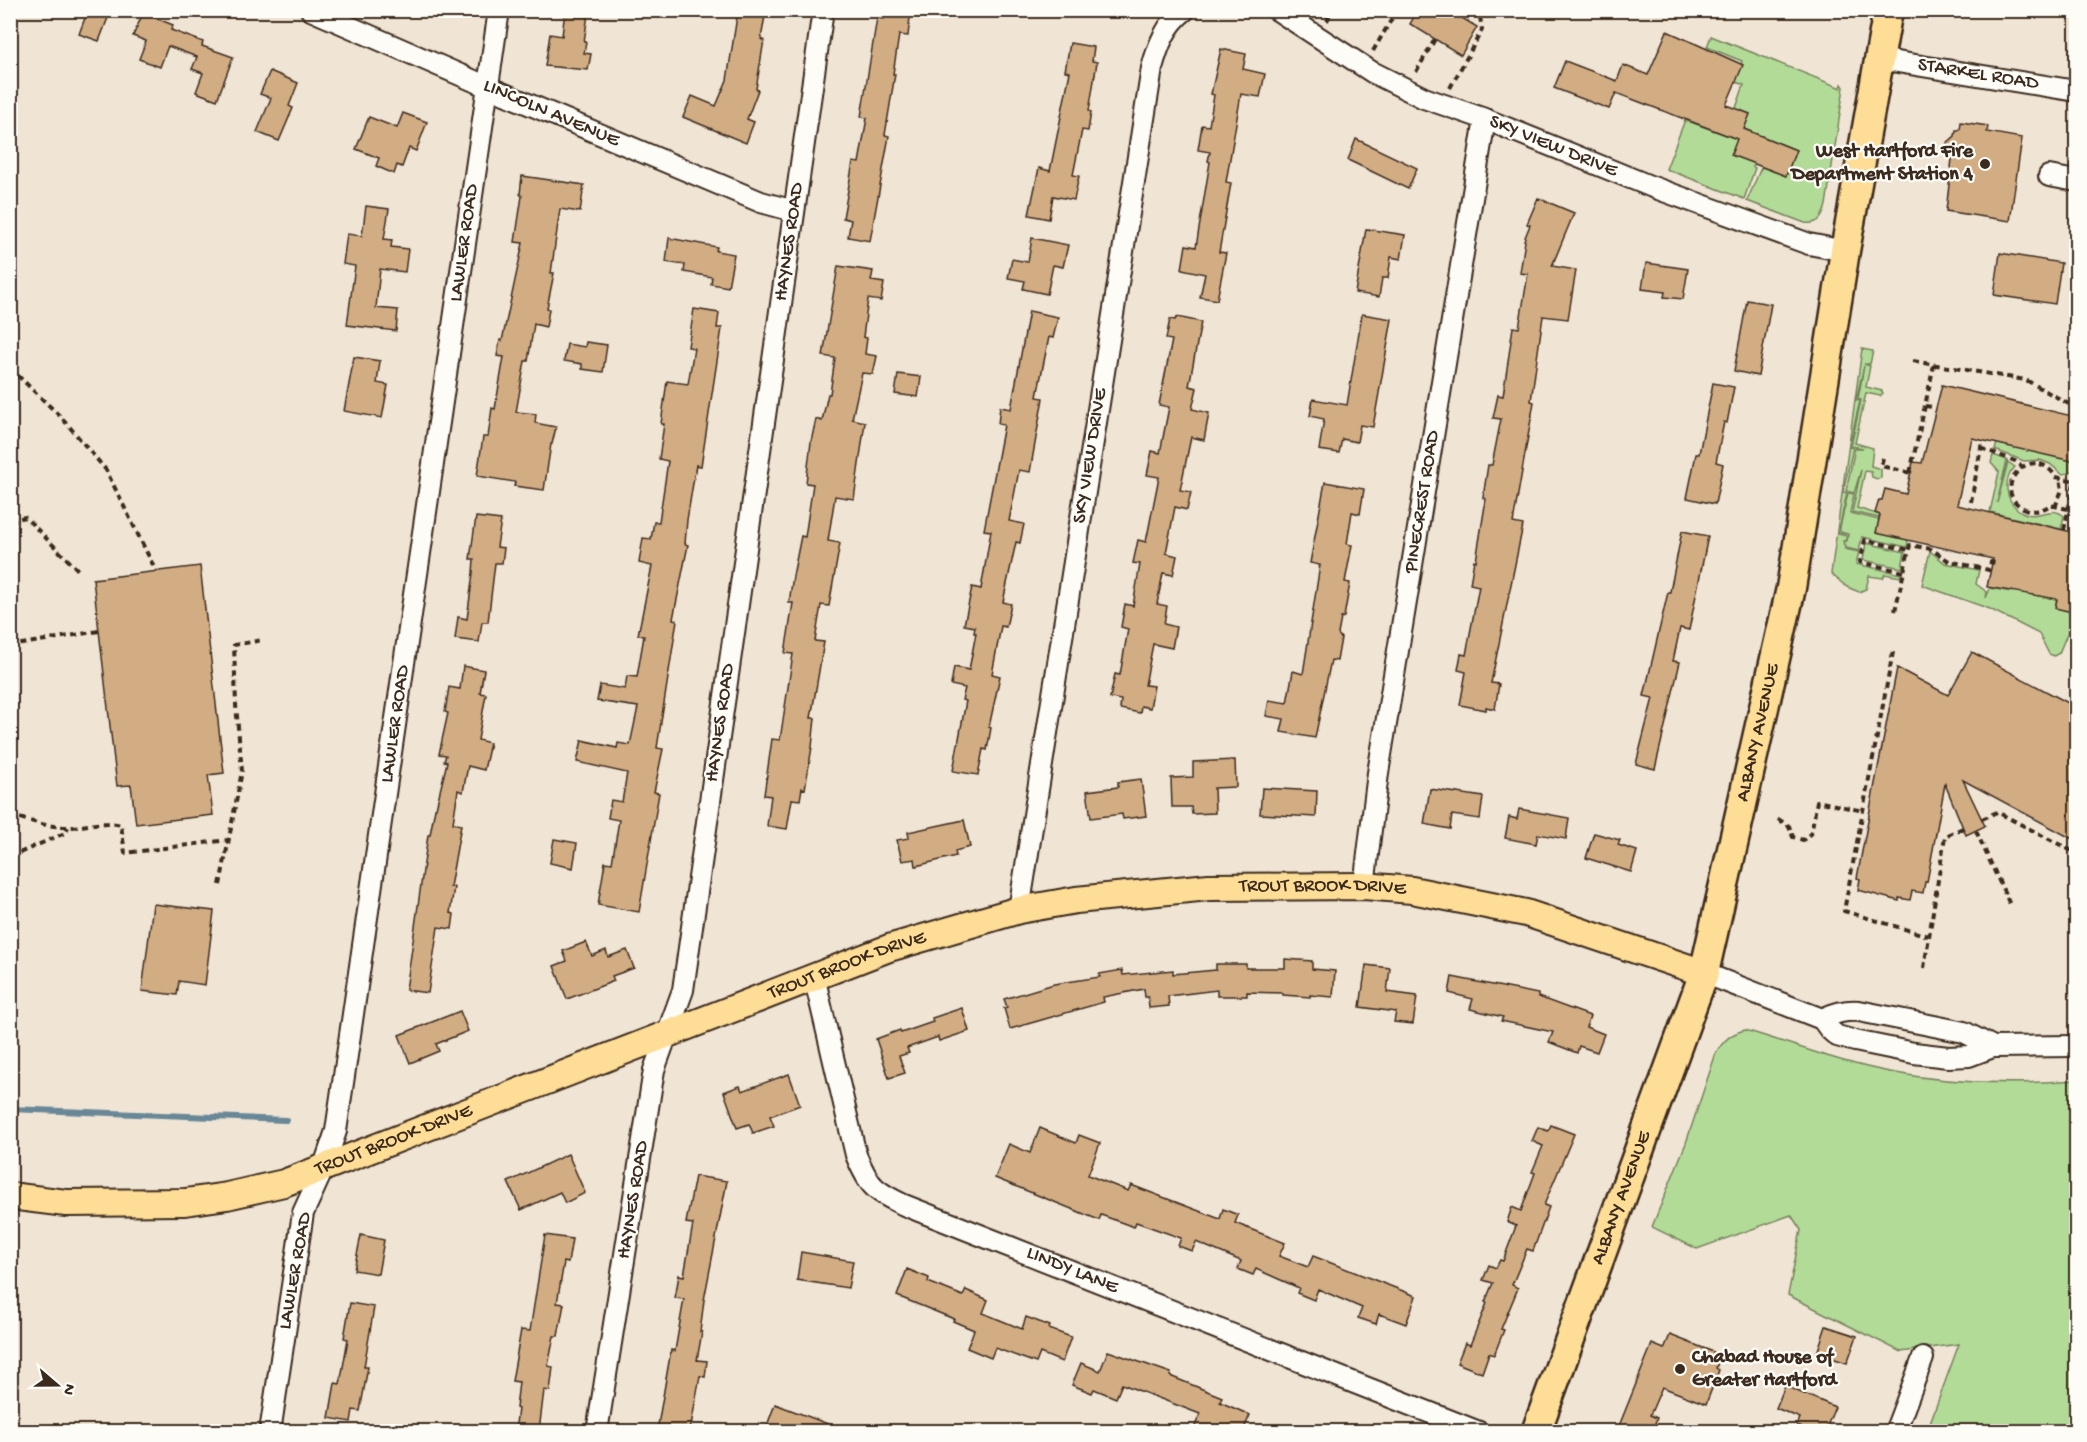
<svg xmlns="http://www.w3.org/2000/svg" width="2087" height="1442" viewBox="0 0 2087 1442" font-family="'Gochi Hand',sans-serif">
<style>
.green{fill:#b2db98;stroke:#76825b;stroke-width:1.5}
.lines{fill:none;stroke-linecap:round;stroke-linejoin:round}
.stream{stroke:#698897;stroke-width:6}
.building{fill:#d2ad84;stroke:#3b2a1e;stroke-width:1.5}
.minor-casing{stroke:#3b2a1e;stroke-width:24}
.major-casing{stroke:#3b2a1e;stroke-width:30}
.highway-casing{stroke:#3b2a1e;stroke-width:33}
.path{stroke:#3b2a1e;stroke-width:4;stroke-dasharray:6 4.5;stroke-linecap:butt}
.minor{stroke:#fdfcf7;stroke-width:20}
.major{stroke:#fedd96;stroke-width:26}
.highway{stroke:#fedd96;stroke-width:28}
.poi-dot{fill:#3b2a1e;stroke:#fdfcf7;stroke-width:2}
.labels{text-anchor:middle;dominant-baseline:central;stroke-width:4.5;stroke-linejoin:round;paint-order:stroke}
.street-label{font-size:20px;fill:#3b2a1e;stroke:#fdfcf7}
.poi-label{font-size:20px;font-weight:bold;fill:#3b2a1e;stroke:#fdfcf7;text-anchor:end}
</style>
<rect width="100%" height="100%" fill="#f0e4d4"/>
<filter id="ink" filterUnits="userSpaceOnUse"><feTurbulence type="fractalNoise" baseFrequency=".0167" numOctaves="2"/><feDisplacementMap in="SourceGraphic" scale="12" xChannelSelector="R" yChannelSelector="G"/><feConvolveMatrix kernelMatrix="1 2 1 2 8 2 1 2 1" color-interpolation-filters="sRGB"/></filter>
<g filter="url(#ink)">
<g class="green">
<path d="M1711,36L1841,88L1842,84L1844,87L1826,205C1823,217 1819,225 1805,223L1747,201L1760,170L1762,167L1786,176L1796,150L1744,129L1750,114L1736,108L1744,85L1736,82L1742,61L1707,47Z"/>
<polygon points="1685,120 1737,139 1754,164 1753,167 1755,168 1744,199 1666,169"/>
<polygon points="1862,349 1873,351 1870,364 1864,364 1870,366 1866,387 1882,391 1883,393 1880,396 1866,393 1855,443 1873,448 1871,466 1881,469 1881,478 1877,479 1872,477 1871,472 1865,471 1857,508 1880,515 1879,518 1852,512 1861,470 1854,493 1846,491 1855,448 1863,448 1851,446 1861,400 1858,399 1864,366 1856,400 1860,401 1849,447 1853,448 1843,492 1847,493 1838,533 1846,535 1846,540 1843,541 1845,549 1859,552 1856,564 1901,574 1900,577 1885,574 1883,578 1869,576 1866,589 1859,592 1847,587 1831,574"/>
<polygon points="1997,443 2075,461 2073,470 2069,473 2062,474 2050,464 2040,460 2024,461 1995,450"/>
<path d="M1993,455L2007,460L1997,503L2008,462L2015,467C2000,482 2007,508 2027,514C2041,518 2052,505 2064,516L2061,529L1990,512L1999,472L1991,463Z"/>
<polygon points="1848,493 1854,494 1850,513 1879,520 1876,533 1908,540 1907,547 1862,537 1859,551 1846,548 1845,541 1847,541 1848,534 1840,532 1840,527"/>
<polygon points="1866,543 1905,552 1902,568 1863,560"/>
<polygon points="1930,551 1945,563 1979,570 1976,584 1987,592 1986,598 1990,588 2011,592 2013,591 2057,599 2055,608 2076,612 2059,653 2054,656 2049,654 2039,634 1990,609 1922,585"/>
<path d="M1745,1030C1793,1044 1840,1063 1890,1072C1951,1084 2015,1085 2076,1080V1431H1927L1959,1344L1901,1352L1788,1295L1801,1230L1791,1215L1697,1249L1652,1227L1686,1143L1716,1053C1724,1040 1730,1034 1745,1030Z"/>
</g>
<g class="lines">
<polyline class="stream" points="10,1109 286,1120"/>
</g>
<g class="building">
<polygon points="88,10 111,10 99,41 79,34"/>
<polygon points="738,10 766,10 761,39 764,40 756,89 758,90 747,119 754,122 746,143 683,117 692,96 716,106 727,80"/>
<polygon points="885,10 908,10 907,16 910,17 908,36 899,35 893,74 895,74 885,135 889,136 870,241 848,237 851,220 843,218 853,162 859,163 867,118 861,117 877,18 884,19"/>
<polygon points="1418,10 1449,10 1477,27 1461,55 1410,24"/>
<polygon points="565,11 588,14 584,42 586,42 584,53 591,54 588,70 545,66 550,34 562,36"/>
<polygon points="143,13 173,25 171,30 203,42 202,46 233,57 217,100 196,92 203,73 192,69 197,57 168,46 160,67 139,59 146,41 133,36"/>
<polygon points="1667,31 1743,65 1726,105 1750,114 1744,129 1796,150 1786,176 1731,155 1737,139 1616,93 1609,109 1554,88 1565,61 1617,81 1623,65 1648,75"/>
<polygon points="1070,43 1094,47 1092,61 1097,62 1089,111 1091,112 1088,131 1082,130 1073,175 1079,176 1074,200 1053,196 1049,219 1029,215 1039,168 1050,171 1070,72 1065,71"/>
<polygon points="1221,49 1246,54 1243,69 1265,74 1260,97 1241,94 1226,182 1231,183 1219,252 1226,253 1217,300 1200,297 1205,274 1182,269 1186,245 1196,247 1210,162 1208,161 1210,152 1198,150 1202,125 1209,126 1214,95 1211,94"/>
<polygon points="270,71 298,83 289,106 293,108 279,141 257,132 271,98 260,94"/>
<polygon points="403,113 427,122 416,151 409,148 402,167 397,165 394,174 376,166 379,158 356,149 369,117 397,128"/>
<polygon points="1961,122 1988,126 1987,132 2022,138 2010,221 1946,211 1953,150 1947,143 1955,136 1956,130 1960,130"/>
<polygon points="1356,139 1417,168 1408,189 1348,160"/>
<polygon points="522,176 584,185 580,212 560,209 551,273 554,273 547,308 549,309 546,327 534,324 528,361 525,361 516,412 536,414 535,423 556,427 552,444 551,444 544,490 514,486 515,482 477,476 483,437 488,437 492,408 495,409 504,357 497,356 500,340 502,341 523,243 515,242 522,196 520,194"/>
<polygon points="1538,198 1574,213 1552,266 1576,270 1568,319 1543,316 1531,401 1534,402 1513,523 1523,525 1491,683 1499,684 1495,709 1486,707 1486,710 1460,705 1466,672 1458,670 1461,654 1466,655 1479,586 1470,584 1474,560 1476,561 1486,499 1483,498 1488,465 1492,465 1501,419 1493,418 1498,395 1503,396 1513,327 1519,328 1528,274 1520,273 1525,241 1524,240 1530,225 1527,224"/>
<polygon points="366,206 389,209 384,239 392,240 391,247 408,249 405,272 380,269 376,308 398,310 396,331 347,325 355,266 343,264 347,234 362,236"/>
<polygon points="1366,229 1405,235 1401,259 1391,257 1388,278 1382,278 1379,297 1355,293"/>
<polygon points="669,238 717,247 716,251 734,254 728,287 711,284 712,277 684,272 685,265 666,262"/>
<polygon points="1032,238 1068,245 1063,267 1053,265 1047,294 1023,289 1025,281 1008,278 1012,259 1028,262"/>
<polygon points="2000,253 2061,263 2055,304 1994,295"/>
<polygon points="1646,263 1688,269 1683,299 1664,297 1665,292 1642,289"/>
<polygon points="838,266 873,271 871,281 884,283 881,301 868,299 863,337 867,338 865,354 877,356 873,374 862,373 852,419 865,422 854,499 835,496 828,541 840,543 829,606 821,605 815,641 824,642 811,718 815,718 812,747 805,789 802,788 800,800 792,799 787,829 767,826 771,796 764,795 772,739 780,740 793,654 785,653 793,603 789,603 793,576 801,536 805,537 813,484 806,483 811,442 816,419 822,421 828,394 830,394 835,358 823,356"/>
<polygon points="1747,300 1771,304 1758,376 1734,371"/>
<polygon points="694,309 719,313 717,328 722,328 701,466 696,465 687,520 685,544 688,545 673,619 677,620 657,748 663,749 654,792 659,793 639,912 598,905 605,862 612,863 619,820 608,818 611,800 622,802 627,773 577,762 582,740 617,748 618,743 630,745 638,707 597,701 600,685 625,689 627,676 637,677 644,636 638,635 652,566 639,563 643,538 651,539 654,522 659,522 668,461 659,459 664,424 661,424 667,381 688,384 694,348 688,347"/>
<polygon points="1029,311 1058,317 1053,338 1049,337 1041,376 1037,397 1043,398 1030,472 1019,470 1009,521 1024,524 1020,543 1016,542 1003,602 1011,604 1006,627 1001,626 992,674 1000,676 989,727 991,728 987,750 983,749 978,775 953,771 966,701 962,700 965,688 951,685 954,667 969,670 976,633 974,633 975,627 964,625 972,587 981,589 991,531 984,530 1004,425 998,424 1000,407 1011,409"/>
<polygon points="1362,314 1392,319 1373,427 1360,425 1357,442 1342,439 1339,453 1319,450 1324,419 1310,416 1313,399 1347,405"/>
<polygon points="1177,317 1201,322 1189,386 1197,388 1192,409 1209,413 1204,440 1191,437 1180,490 1191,492 1187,510 1175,507 1166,553 1177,556 1173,575 1163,573 1157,604 1167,606 1164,624 1176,627 1172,648 1153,644 1145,685 1154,686 1150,708 1141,706 1140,713 1120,709 1121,700 1110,698 1115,674 1120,675 1128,629 1121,627 1125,604 1133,606 1140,564 1133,563 1138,540 1146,542 1159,477 1147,475 1152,451 1160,453 1169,407 1159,405 1172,340 1166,339 1170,319 1175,320"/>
<polygon points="586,342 607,345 603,372 582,369 582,364 564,361 567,344 585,347"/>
<polygon points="354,357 380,361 377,383 388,385 382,418 344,411"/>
<polygon points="898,374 921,377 918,397 895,394"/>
<polygon points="1713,383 1734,387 1727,423 1724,422 1716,462 1723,464 1715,504 1687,498 1696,454 1699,454"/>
<polygon points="1942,385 2076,417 2076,462 1972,438 1957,505 2076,533 2076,613 2055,608 2057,599 1987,587 1993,559 1876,533 1880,515 1875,513 1879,500 1882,500 1885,489 1906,494 1913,462 1922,463"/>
<polygon points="1325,482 1364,489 1360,514 1352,512 1347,544 1352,545 1345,582 1350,583 1344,617 1341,618 1338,634 1341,638 1337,661 1331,660 1315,738 1281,732 1284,719 1266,716 1269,700 1287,703 1293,671 1303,674 1320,565 1310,563"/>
<polygon points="476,517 501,520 497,547 504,548 502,563 495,563 488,622 482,622 479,642 455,639 458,617 467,619 473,573 474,559 470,559"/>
<polygon points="1682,531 1708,536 1689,630 1680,628 1673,661 1680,662 1655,769 1636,764 1653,698 1644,696 1668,592 1670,592"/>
<polygon points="200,566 224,773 208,775 213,815 136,824 131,785 117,786 93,579"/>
<polygon points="1972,652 2076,707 2076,841 1963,780 1985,826 1966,835 1945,784 1927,882 1925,882 1923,893 1912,891 1910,900 1899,898 1899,901 1858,890 1860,879 1857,878 1897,668 1948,695"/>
<polygon points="463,666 484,670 480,693 486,694 478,740 490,743 484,770 468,766 463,792 458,790 453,823 461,825 450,887 454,887 450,913 454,914 452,929 438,927 428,993 406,990 428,835 430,835 435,808 436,808 447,762 444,761 446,755 439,754 448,713 445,712 449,687 460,689"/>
<polygon points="1235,760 1236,787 1214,788 1215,813 1192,814 1191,807 1172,807 1171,778 1193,777 1193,762"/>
<polygon points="1141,779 1146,816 1123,819 1122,814 1091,818 1087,791 1118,787 1118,782"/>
<polygon points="1262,788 1317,791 1316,817 1260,814"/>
<polygon points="1430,789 1483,797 1480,819 1452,815 1450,829 1424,824"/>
<polygon points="1519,809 1569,818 1566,839 1538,834 1536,844 1505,838 1509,817 1517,819"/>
<polygon points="964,820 970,847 955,851 956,856 916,866 915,859 902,861 897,840 909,838 908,832"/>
<polygon points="1594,833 1620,840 1618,845 1637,851 1631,872 1586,858"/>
<polygon points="554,839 577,843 573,868 550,863"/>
<polygon points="153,904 214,911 205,985 179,981 177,995 142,991"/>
<polygon points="586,942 592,956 606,950 608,957 627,950 634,968 612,976 614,981 567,999 554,966 567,961 563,951"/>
<polygon points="1285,959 1312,961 1312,969 1335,971 1333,997 1310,995 1310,997 1283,995 1283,993 1247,992 1247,996 1217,996 1217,990 1168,996 1169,1006 1149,1008 1148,997 1145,997 1144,989 1103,997 1104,1002 1010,1029 1004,1008 1007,1007 1004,999 1054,984 1100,977 1099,974 1122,970 1123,975 1173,970 1173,974 1216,970 1216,964 1246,964 1246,968 1285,968"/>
<polygon points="1366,965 1390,968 1387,992 1417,996 1413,1024 1394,1022 1396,1012 1360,1007"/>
<polygon points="1452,977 1538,994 1538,997 1590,1016 1586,1027 1604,1034 1597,1052 1579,1046 1577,1053 1549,1042 1553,1032 1501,1021 1503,1017 1470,1009 1473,999 1449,993"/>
<polygon points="962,1008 969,1031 939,1041 938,1037 907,1048 909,1053 899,1056 905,1073 889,1078 876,1039 900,1030 901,1033 933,1022 932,1018"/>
<polygon points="460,1011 468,1031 436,1044 439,1051 410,1063 399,1035"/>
<polygon points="789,1074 800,1105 770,1116 774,1126 753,1133 749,1124 737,1128 724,1092 740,1086 742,1091"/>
<polygon points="1551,1125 1574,1134 1544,1205 1549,1207 1533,1251 1527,1249 1512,1285 1518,1288 1501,1329 1504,1330 1494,1355 1489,1353 1482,1373 1457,1363 1465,1343 1470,1345 1487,1303 1485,1302 1493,1283 1483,1280 1489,1265 1496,1268 1500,1260 1503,1261 1516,1226 1507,1222 1512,1207 1521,1211 1535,1173 1532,1172 1543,1146 1532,1141 1538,1127 1548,1131"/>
<polygon points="1040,1128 1076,1143 1079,1135 1100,1143 1088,1175 1128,1191 1131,1185 1220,1219 1223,1209 1238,1215 1235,1223 1285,1243 1279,1256 1308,1267 1313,1256 1416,1296 1406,1324 1379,1314 1376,1324 1358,1318 1362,1308 1318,1289 1314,1300 1297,1293 1299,1288 1256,1269 1253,1275 1238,1269 1241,1261 1196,1242 1192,1251 1178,1246 1181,1238 1136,1222 1134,1227 1101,1215 1099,1220 995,1178 1009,1144 1030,1153"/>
<polygon points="568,1154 585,1193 565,1203 560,1192 521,1210 508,1182"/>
<polygon points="695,1176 727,1181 704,1300 700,1332 702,1332 697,1360 707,1361 705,1377 700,1376 690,1431 657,1431 671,1350 675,1351 684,1299 675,1298 679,1275 684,1276 693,1224 686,1223"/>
<polygon points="361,1235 384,1240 378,1274 354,1270"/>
<polygon points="545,1235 572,1239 568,1263 564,1262 557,1303 564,1304 558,1336 554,1336 548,1366 553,1367 550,1391 544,1390 539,1431 515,1431 518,1409 516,1408 519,1382 512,1381 521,1330 530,1331"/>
<polygon points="801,1252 853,1261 848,1288 797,1280"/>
<polygon points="907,1269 929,1278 928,1282 963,1296 966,1290 988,1300 983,1313 1022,1329 1026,1317 1050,1326 1049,1329 1071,1337 1062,1362 1040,1353 1036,1363 995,1348 991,1358 967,1348 974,1330 953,1321 954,1319 897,1296"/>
<polygon points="350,1303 374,1307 364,1367 368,1367 360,1411 353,1410 351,1422 329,1418 335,1383 340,1384 348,1339 344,1338"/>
<polygon points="1826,1326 1857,1336 1847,1363 1817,1353"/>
<polygon points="1670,1335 1721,1355 1716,1368 1719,1370 1706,1404 1662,1387 1650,1415 1657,1418 1652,1431 1633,1431 1619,1426 1652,1344 1664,1349"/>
<polygon points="1108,1351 1171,1373 1170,1376 1222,1397 1220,1402 1250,1415 1243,1431 1193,1431 1200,1414 1122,1384 1116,1398 1094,1389 1092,1393 1072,1385 1081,1363 1100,1371"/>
<polygon points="1785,1386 1835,1407 1825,1431 1812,1431 1797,1426 1800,1418 1776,1408"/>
<polygon points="775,1404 844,1430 844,1431 765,1431"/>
</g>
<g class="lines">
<g class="minor-casing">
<g id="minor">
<polyline points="311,10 488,87 761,202 794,211"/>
<polyline points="1277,10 1372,72 1424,98 1485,119 1650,186 1809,244 1845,251"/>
<polyline points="1879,59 2076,91"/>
<polyline points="2049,176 2076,181"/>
<polyline points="1364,886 1378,773 1485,119"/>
<path d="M1019,910L1152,68C1158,46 1166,24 1185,10"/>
<polyline points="1704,973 1822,1019 1830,1030 1837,1036 1855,1041 1914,1053 1948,1057 1969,1056 1993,1047 2076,1046"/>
<path d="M814,976L856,1155C869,1186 874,1191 904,1205L1479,1432"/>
<path d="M1822,1019C1835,1013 1844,1010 1859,1011L1964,1032L1993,1047"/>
<polyline points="270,1432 303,1213 323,1169 336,1131 499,10"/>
<polyline points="597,1432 654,1070 683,990 823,10"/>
<polyline points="1895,1432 1923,1358"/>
</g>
</g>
<g class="major-casing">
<g id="major">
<path id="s1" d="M10,1196L66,1203L185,1202L227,1196L284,1183L889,948L1019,910L1076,900L1209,887L1364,886L1412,890L1526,913L1704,973"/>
</g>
</g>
<g class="highway-casing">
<g id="highway">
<path id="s2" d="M1536,1432L1704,973L1791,588L1845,251L1888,10"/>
</g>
</g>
<g class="path">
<polyline points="1327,21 1332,10"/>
<polyline points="1373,51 1397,10"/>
<polyline points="1416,72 1435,39"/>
<polyline points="1450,88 1482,30 1479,10"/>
<polyline points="1913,361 2026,380 2076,408"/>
<polyline points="10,368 62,418 106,470 156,571"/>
<polyline points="1925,406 1933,407"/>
<polyline points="1981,448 2015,461 2023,467"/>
<polyline points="1883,458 1881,466 1911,473"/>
<polyline points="1910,473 1934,365"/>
<polyline points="1971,502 1982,442"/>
<polyline points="2055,507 2062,490 2060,478"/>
<path d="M2068,509L2050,505C2042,511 2032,513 2023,508C1989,490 2031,439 2056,477L2075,481"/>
<polyline points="10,521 25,517 78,570"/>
<polyline points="2064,530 2076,473"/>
<polyline points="1904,572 1860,562 1865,540 1909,550"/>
<polyline points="1895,611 1910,545 1931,549 1949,561 1989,570 1991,562 1995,563"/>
<polyline points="10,646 99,631"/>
<polyline points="1893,652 1844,911 1928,936"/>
<path d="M10,815C29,821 48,827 68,827C87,827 101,820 121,825L125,853L228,840"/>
<polyline points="1778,819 1789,826 1793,837 1803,840 1811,833 1817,801 1863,811"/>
<polyline points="1982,819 1997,812 2076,853"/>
<polyline points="1976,831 2011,907"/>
<polyline points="10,857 65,833 68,827"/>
<polyline points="220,885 242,771 236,705 234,645 263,640"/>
<polyline points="1924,968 1945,836 1963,828"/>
</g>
<use href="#minor" class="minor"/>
<use href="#major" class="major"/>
<use href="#highway" class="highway"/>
</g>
</g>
<g class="poi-dot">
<circle cx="1985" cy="164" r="6"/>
<circle cx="1680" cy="1369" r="6"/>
</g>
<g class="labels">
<g class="street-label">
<text transform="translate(1978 75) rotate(9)">STARKEL ROAD</text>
<text transform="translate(551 114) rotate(23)">LINCOLN AVENUE</text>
<text transform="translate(1553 147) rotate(22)">SKY VIEW DRIVE</text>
<text transform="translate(790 242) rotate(-82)">HAYNES ROAD</text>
<text transform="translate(465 243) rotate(-82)">LAWLER ROAD</text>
<text transform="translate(1091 456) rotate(-81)">SKY VIEW DRIVE</text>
<text transform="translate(1423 502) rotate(-81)">PINECREST ROAD</text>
<text transform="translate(721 723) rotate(-82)">HAYNES ROAD</text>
<text transform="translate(396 724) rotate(-82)">LAWLER ROAD</text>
<text stroke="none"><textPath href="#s2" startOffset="735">ALBANY AVENUE</textPath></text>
<text stroke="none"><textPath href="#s1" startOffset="1366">TROUT BROOK DRIVE</textPath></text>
<text stroke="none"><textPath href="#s1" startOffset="880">TROUT BROOK DRIVE</textPath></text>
<text stroke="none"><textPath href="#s1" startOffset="394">TROUT BROOK DRIVE</textPath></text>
<text stroke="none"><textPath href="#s2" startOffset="249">ALBANY AVENUE</textPath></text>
<text transform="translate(634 1200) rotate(-81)">HAYNES ROAD</text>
<text transform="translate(296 1271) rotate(-80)">LAWLER ROAD</text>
<text transform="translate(1072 1271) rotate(22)">LINDY LANE</text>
</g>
<g class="poi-label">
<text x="1973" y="152">West Hartford Fire<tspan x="1973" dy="23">Department Station 4</tspan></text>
<text x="1692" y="1358" text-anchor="start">Chabad House of<tspan x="1692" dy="23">Greater Hartford</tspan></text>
</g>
</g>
<rect width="2087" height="1442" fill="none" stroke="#fdfcf7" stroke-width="36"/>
<rect x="18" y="18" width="2051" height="1406" fill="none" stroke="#3b2a1e" stroke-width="2" filter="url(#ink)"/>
<g transform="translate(57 1385) rotate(110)" stroke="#fdfcf7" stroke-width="4.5" paint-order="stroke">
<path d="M0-4.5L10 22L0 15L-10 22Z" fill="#3b2a1e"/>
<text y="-9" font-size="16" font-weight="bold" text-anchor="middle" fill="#3b2a1e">N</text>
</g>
</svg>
